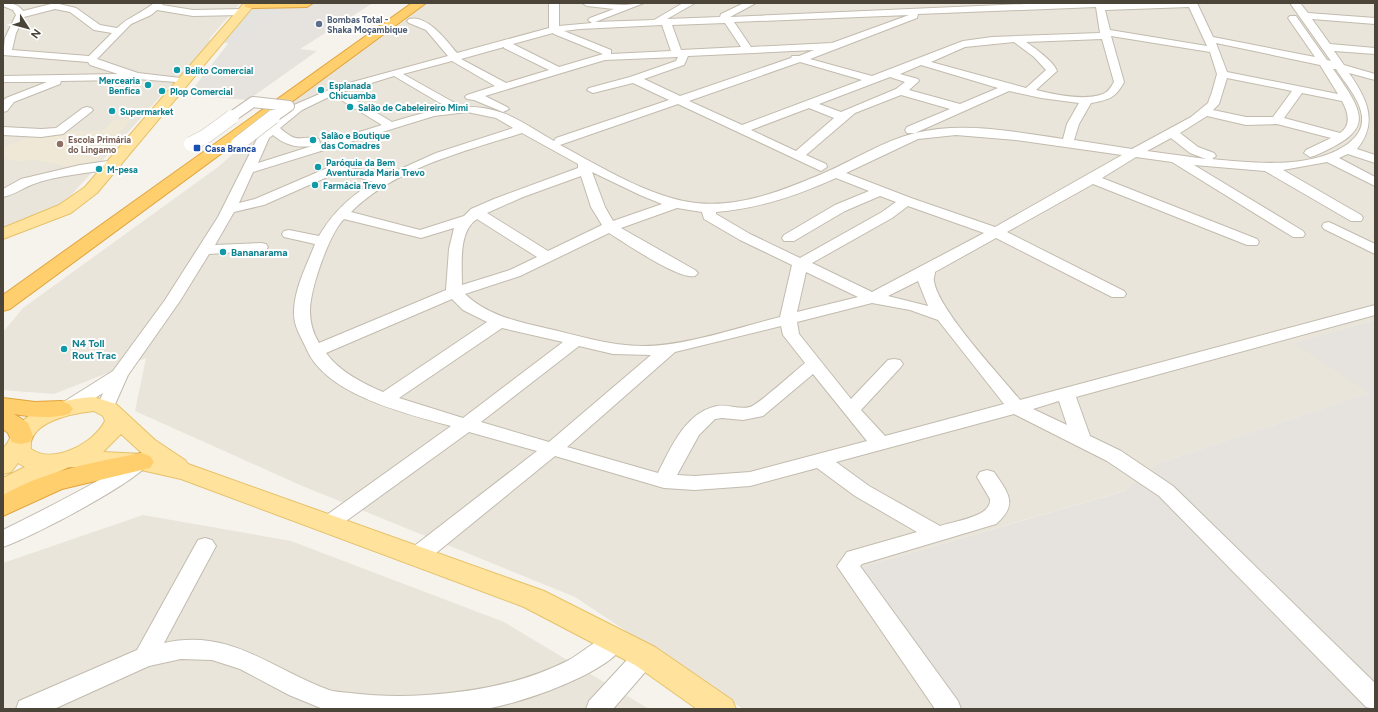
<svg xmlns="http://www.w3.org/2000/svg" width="1378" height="712" viewBox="0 0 1378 712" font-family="Figtree,sans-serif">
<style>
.residential{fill:#eae5da}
.industrial{fill:#e6e2dd}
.education{fill:#efe8d6}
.parking{fill:#e5e3e0}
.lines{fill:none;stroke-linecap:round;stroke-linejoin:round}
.minor-casing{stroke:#c2bbae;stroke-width:2}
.major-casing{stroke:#e6c16a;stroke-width:2}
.highway-casing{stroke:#e0a43c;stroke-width:2}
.minor{fill:#fff;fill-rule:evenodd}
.major{fill:#ffe39c;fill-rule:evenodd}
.highway{fill:#ffcf6e;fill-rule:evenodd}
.minor-bridge-far1-casing{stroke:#c2bbae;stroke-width:12;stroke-linecap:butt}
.minor-bridge-casing{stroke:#c2bbae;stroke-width:15;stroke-linecap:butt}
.minor-bridge-far1{stroke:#fff;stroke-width:10}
.minor-bridge{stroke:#fff;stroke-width:14}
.service-dot{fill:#5c6f8a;stroke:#fff;stroke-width:1.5}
.culture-dot{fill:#0f9aa8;stroke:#fff;stroke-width:1.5}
.education-dot{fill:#8d6e63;stroke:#fff;stroke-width:1.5}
.transit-dot{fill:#1a4fb4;stroke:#fff;stroke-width:1.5}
.labels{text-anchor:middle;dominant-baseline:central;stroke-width:4;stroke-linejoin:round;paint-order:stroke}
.far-service-label{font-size:9px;font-weight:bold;fill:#4e5e75;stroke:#fff;text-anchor:start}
.far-culture-label{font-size:9px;font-weight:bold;fill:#0d838f;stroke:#fff;text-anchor:start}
.far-education-label{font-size:9px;font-weight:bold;fill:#785e54;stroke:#fff;text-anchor:start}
.far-transit-label{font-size:9px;font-weight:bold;fill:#164399;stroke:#fff;text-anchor:start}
.culture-label{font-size:10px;font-weight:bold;fill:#0d838f;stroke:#fff;text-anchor:start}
</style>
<rect width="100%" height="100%" fill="#f6f3ec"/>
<g class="residential">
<polygon points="3,3 240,3 210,38 208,48 188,71 166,90 64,203 3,229"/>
<polygon points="424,3 1375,3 1375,320 1295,343 1370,393 1157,464 1138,487 848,571 942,709 743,709 575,597 300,485 135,411 146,358 54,394 3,390 3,332 23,308 218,167 297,98"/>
<polygon points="143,515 291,541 504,622 649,709 3,709 3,563"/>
</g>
<g class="industrial">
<polygon points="260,3 373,3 300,49 317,51 248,100 188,95"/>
<polygon points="1375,320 1375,709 942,709 848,571 1125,491 1157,464 1369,393 1294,343"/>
</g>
<polygon class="education" points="131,119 106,148 101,148 98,151 104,151 97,160 74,168 36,160 17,161 3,158 3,147 34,136 73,131 102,131 114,120"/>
<polygon class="parking" points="291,5 235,44 224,43 253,6"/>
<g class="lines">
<g class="minor-casing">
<g id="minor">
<path d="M3,3C12,3 18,4 23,11L55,3L76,8L100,25L117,28C128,17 142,13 154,3H164L162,5L193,10L243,9L248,12L243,15L193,16L157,10L151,15L131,24L97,59L138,73L189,79L190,81L189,83L137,79L128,77L123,80L61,81L60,84L14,102L7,111L3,112V101L6,98L47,82H3V76L118,74L90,65L88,62L3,55L5,38L16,15L13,10L3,6ZM55,9L70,12L94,30L112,33L89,56L12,50L16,33L24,17Z"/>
<path d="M549,3H559V26L592,23L588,20L590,18L614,9L587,6L582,3L625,5L644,3L595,22L654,20L683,3H695L667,19L720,17L721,14L744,3H756L730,17L1049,3H1197L1213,37L1315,57L1288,18L1290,16H1296L1327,60L1331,61L1290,3H1300L1308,13L1375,18V24L1312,19L1330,44L1375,48V54L1334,51L1344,65L1375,74V80L1349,73C1368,100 1378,123 1357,149L1375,155V163L1348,154L1339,158L1375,177V186L1327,162L1283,170L1361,215L1363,218L1361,221H1351L1265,171L1194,165L1303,231L1305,234L1303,237H1293L1172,162L1136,157L1102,178L1257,239L1259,242L1257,245H1247L1093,184L1007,232L1124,291L1126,294L1124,297H1112L996,238L935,272C935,275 933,279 934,281C938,310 1000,375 1020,400L1375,305V315L1076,397L1090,436L1121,451L1173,486L1375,683V709L1366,707L1159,496L1107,461L1014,414L836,462L869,486L940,526C954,521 992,517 990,499L977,477L980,472L987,470L994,472C1008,493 1019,504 996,524L862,564L860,566L958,701L961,709H935L837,566L847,552L917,532L855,496L817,468L750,486L695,490L664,488L555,456L425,562L417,564L409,562L406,556L409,550L537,451L469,432L335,529L328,532L321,529L318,524L321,519L451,426C407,414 327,395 307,350C301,336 293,327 294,310C295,287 307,265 315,244L284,237L282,234L284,231L289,230L319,236C334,211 349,198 373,182L361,178L334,174L264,205L234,212L215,245L261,243L266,244L268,247L266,250L209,254L180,301L128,375L112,411L106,413L100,411L97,407L103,393C91,400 76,415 62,411L59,407L62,403L113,371L165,300L218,217L258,137L268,124L294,105L338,86L448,56L426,30L409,23L407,21L409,19C427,14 447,41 457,53L549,28ZM1096,7L1100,33L992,37L963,41L872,76L810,59L917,18L918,14ZM1189,7L1207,46L1110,30L1105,10ZM909,15L832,43L751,47L734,22ZM725,23L741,47L681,50L672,25ZM662,25L671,51L611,54V50L564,31L580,29ZM553,33L554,34L603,54L559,67L513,44ZM1111,36L1210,52L1217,74L1212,92L1208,103L1191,117L1132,149L1074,140L1079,124L1091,103C1108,100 1116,98 1124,82ZM1102,39L1114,82C1111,87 1108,92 1103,94C1084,101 1056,95 1036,90L1057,71C1054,62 1035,48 1026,42ZM1014,42L1034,57L1046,70L1026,88L931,62L965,47ZM1216,43L1320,65L1338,94L1227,72ZM504,47V48L549,70L506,83L461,59ZM814,50L799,56H792L791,58L680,96L644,79L684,65L688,56ZM678,57L676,61L630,77L589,88L587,90L593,93L633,83L669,100L556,138L554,141C538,132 520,119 503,113C465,99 429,111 392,122L342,92L394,76L445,106H453L455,104L453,102L403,74L452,61L495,86L467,95L465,97L467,99L474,100L503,112L509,109L507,107L485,96L605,60ZM800,62L862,80L742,125L689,101ZM921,65L998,88L960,104L909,90L919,81L918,79L900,74ZM1333,69H1336C1345,83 1361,101 1362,117C1363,129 1357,136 1349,143C1313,170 1253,163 1212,159L1216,156L1214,153L1198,147L1180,133L1207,116L1246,125L1277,124L1331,138L1306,150L1304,153L1310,157L1314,156C1374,130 1367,117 1333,69ZM890,77L905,82L896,89L841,112L819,104ZM1227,78L1292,91L1273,117H1246L1213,110L1219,104ZM1009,91L1041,98L1079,103L1067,124L1063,139C1016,132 963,121 915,133ZM1302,93L1342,101C1348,112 1352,125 1340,133L1284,118ZM333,95L382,125L320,144L319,139C299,134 300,146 280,128L302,110ZM901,95L950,109L907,127L905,130L907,133H915C883,141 854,160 824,173C784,190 740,208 696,203C650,198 600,166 560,145L678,104L821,171L827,167L826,164L806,155L855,113ZM809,108L834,118L796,151L751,130ZM467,112L496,118L513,128L436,153L383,177L363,170L332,166L255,199L239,203L253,172L434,116ZM522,133L578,164V168L494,199L471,209L464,216L420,230L351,212C395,168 463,152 522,133ZM273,135C285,145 296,148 312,146L258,163L269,138ZM956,135L1016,140L1122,155L995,227L911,198L846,173L918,139ZM1171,138L1190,153L1206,159L1147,151ZM592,172L640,195L662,204L613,221L605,207ZM581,176L591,207L602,225L548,251L487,213L523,197ZM836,178L869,191L835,205L784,235L782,238L784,241H794L845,211L880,196L896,202L882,212L800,258L750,234L716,214V212C758,209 798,195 836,178ZM908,206L984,233L872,292L812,263L892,218ZM677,208L702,212L704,219L740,240L792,265L780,317C739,327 686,346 643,346C610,346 577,335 545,328C515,321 487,315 465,294L520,276L609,233C625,243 679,280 695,276L698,273L695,270L621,228ZM344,219L421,238L454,228L449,249L446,290L319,343C313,333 310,323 310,311C310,289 329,234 344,219ZM477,219L537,257L510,270L462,285C462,265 458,231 477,219ZM806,272L858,297L797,312ZM918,281L928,306L888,296ZM452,299L463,310L487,322L383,392C362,383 339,371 326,353ZM872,303L910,310L938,320L1004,404L885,436L861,410L900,368L903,364L900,360L894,359L888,360L851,399L799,334L797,322ZM781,326L783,335L805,363C795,371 758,405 750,407C739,410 728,404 717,406C686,412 671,447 658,473L567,447L675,352ZM502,328L563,342L463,418L399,398ZM579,346L613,354L651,355L549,442L481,422ZM813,374L867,441L750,472L695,476L677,475L699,435L715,419L722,418L743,420L763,416ZM1059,401L1067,425L1033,409Z"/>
<polygon points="87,107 91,108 93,110 91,112 63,134 41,137 3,135 3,127 41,129 56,128 83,108"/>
<path d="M115,160L121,164L120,167C91,174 59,174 31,185C21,189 16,194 3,197V189L21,179L80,165Z"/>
<polygon points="1329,222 1375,244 1375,254 1324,229 1322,226 1324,223"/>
<path d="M142,453L149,455L152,460C138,482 30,538 3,547V530C40,512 76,493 112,473C123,467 130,457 142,453Z"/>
<path d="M205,538L212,540L216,546L164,643C231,628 271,669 329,690C336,692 343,692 350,693C375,696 400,697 426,695C475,692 524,683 569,660C579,655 606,632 615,632C617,631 621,633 623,634L627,641C610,674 522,702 487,709H323L289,695L240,669L212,660L181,659L149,666L54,709H16L19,701L137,650L198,540Z"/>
<polygon points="645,646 653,649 657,656 653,663 613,709 586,709 589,701 637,649"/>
</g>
</g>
<g class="major-casing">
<g id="major">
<polygon points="244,3 256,3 97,193 71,213 3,239 3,228 59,205 85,187"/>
<path d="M94,397L116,404L155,440L185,460L188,464L544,591L655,647L732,700L736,709H697L635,665L524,607L181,479L141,470L69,467L3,497V478L25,467L18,463L11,472L3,474C3,467 1,456 3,449C4,447 7,444 8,442C24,407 58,400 94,397ZM94,411L103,416L105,421C94,443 54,465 31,449C27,421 75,413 94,411ZM121,434L143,454L103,452Z"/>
</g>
</g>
<g class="highway-casing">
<g id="highway">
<polygon points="244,3 313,3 307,7 249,8 245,7"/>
<polygon points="412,3 426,3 10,309 3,311 3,295"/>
<path d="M3,398L35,402L61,401L69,404L73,409L69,414C51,419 32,417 14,414L28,423L33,436L30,442L21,444L12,442L8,433L3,429Z"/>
<path d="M141,453L150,456L154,462L150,468L62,489L3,516V495C45,471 94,462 141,453Z"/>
</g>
</g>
<use href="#minor" class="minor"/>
<use href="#major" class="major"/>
<use href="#highway" class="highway"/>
<g class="minor-bridge-far1-casing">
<polyline id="minor-bridge-far1" points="230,118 253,102 289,106 272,118"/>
</g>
<g class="minor-bridge-casing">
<g id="minor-bridge">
<polyline points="191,144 206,136 232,117"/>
<polyline points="238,144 273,117"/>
</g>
</g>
<use href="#minor-bridge-far1" class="minor-bridge-far1"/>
<use href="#minor-bridge" class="minor-bridge"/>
</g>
<circle class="service-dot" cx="319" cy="24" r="4"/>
<g class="culture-dot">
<circle cx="177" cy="70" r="4"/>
<circle cx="148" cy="85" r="4"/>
<circle cx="321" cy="90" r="4"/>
<circle cx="162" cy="91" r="4"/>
<circle cx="350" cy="107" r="4"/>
<circle cx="112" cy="111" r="4"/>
<circle cx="313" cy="140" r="4"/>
<circle cx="318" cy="167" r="4"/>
<circle cx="99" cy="169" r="4"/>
<circle cx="315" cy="185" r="4"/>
<circle cx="223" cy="252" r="4"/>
<circle cx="64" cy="349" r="4"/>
</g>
<circle class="education-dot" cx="60" cy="144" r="4"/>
<rect class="transit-dot" x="193" y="144" width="8" height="8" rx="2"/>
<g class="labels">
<g class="far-service-label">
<text x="327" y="19">Bombas Total -<tspan x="327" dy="10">Shaka Moçambique</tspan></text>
</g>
<g class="far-culture-label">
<text x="185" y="70">Belito Comercial</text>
<text x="140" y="80" text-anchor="end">Mercearia<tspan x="140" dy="10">Benfica</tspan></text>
<text x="329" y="85">Esplanada<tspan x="329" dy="10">Chicuamba</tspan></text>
<text x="170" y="91">Plop Comercial</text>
<text x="358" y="107">Salão de Cabeleireiro Mimi</text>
<text x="120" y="111">Supermarket</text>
<text x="321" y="135">Salão e Boutique<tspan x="321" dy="10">das Comadres</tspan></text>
<text x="326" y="162">Paróquia da Bem<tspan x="326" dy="10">Aventurada Maria Trevo</tspan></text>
<text x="107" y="169">M-pesa</text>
<text x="323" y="185">Farmácia Trevo</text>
</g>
<g class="far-education-label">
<text x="68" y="139">Escola Primária<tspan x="68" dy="10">do Lingamo</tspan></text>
</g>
<g class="far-transit-label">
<text x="205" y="148">Casa Branca</text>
</g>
<g class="culture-label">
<text x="231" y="252">Bananarama</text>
<text x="72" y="343">N4 Toll<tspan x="72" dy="12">Rout Trac</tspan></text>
</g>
</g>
<rect width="1378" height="712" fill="none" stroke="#4b4439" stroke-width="8"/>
<g transform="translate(28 28) rotate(126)" stroke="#ffffff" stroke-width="3" paint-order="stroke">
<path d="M0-3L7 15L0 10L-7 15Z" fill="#4b4439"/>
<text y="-6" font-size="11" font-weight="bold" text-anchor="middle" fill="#4b4439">N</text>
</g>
</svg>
